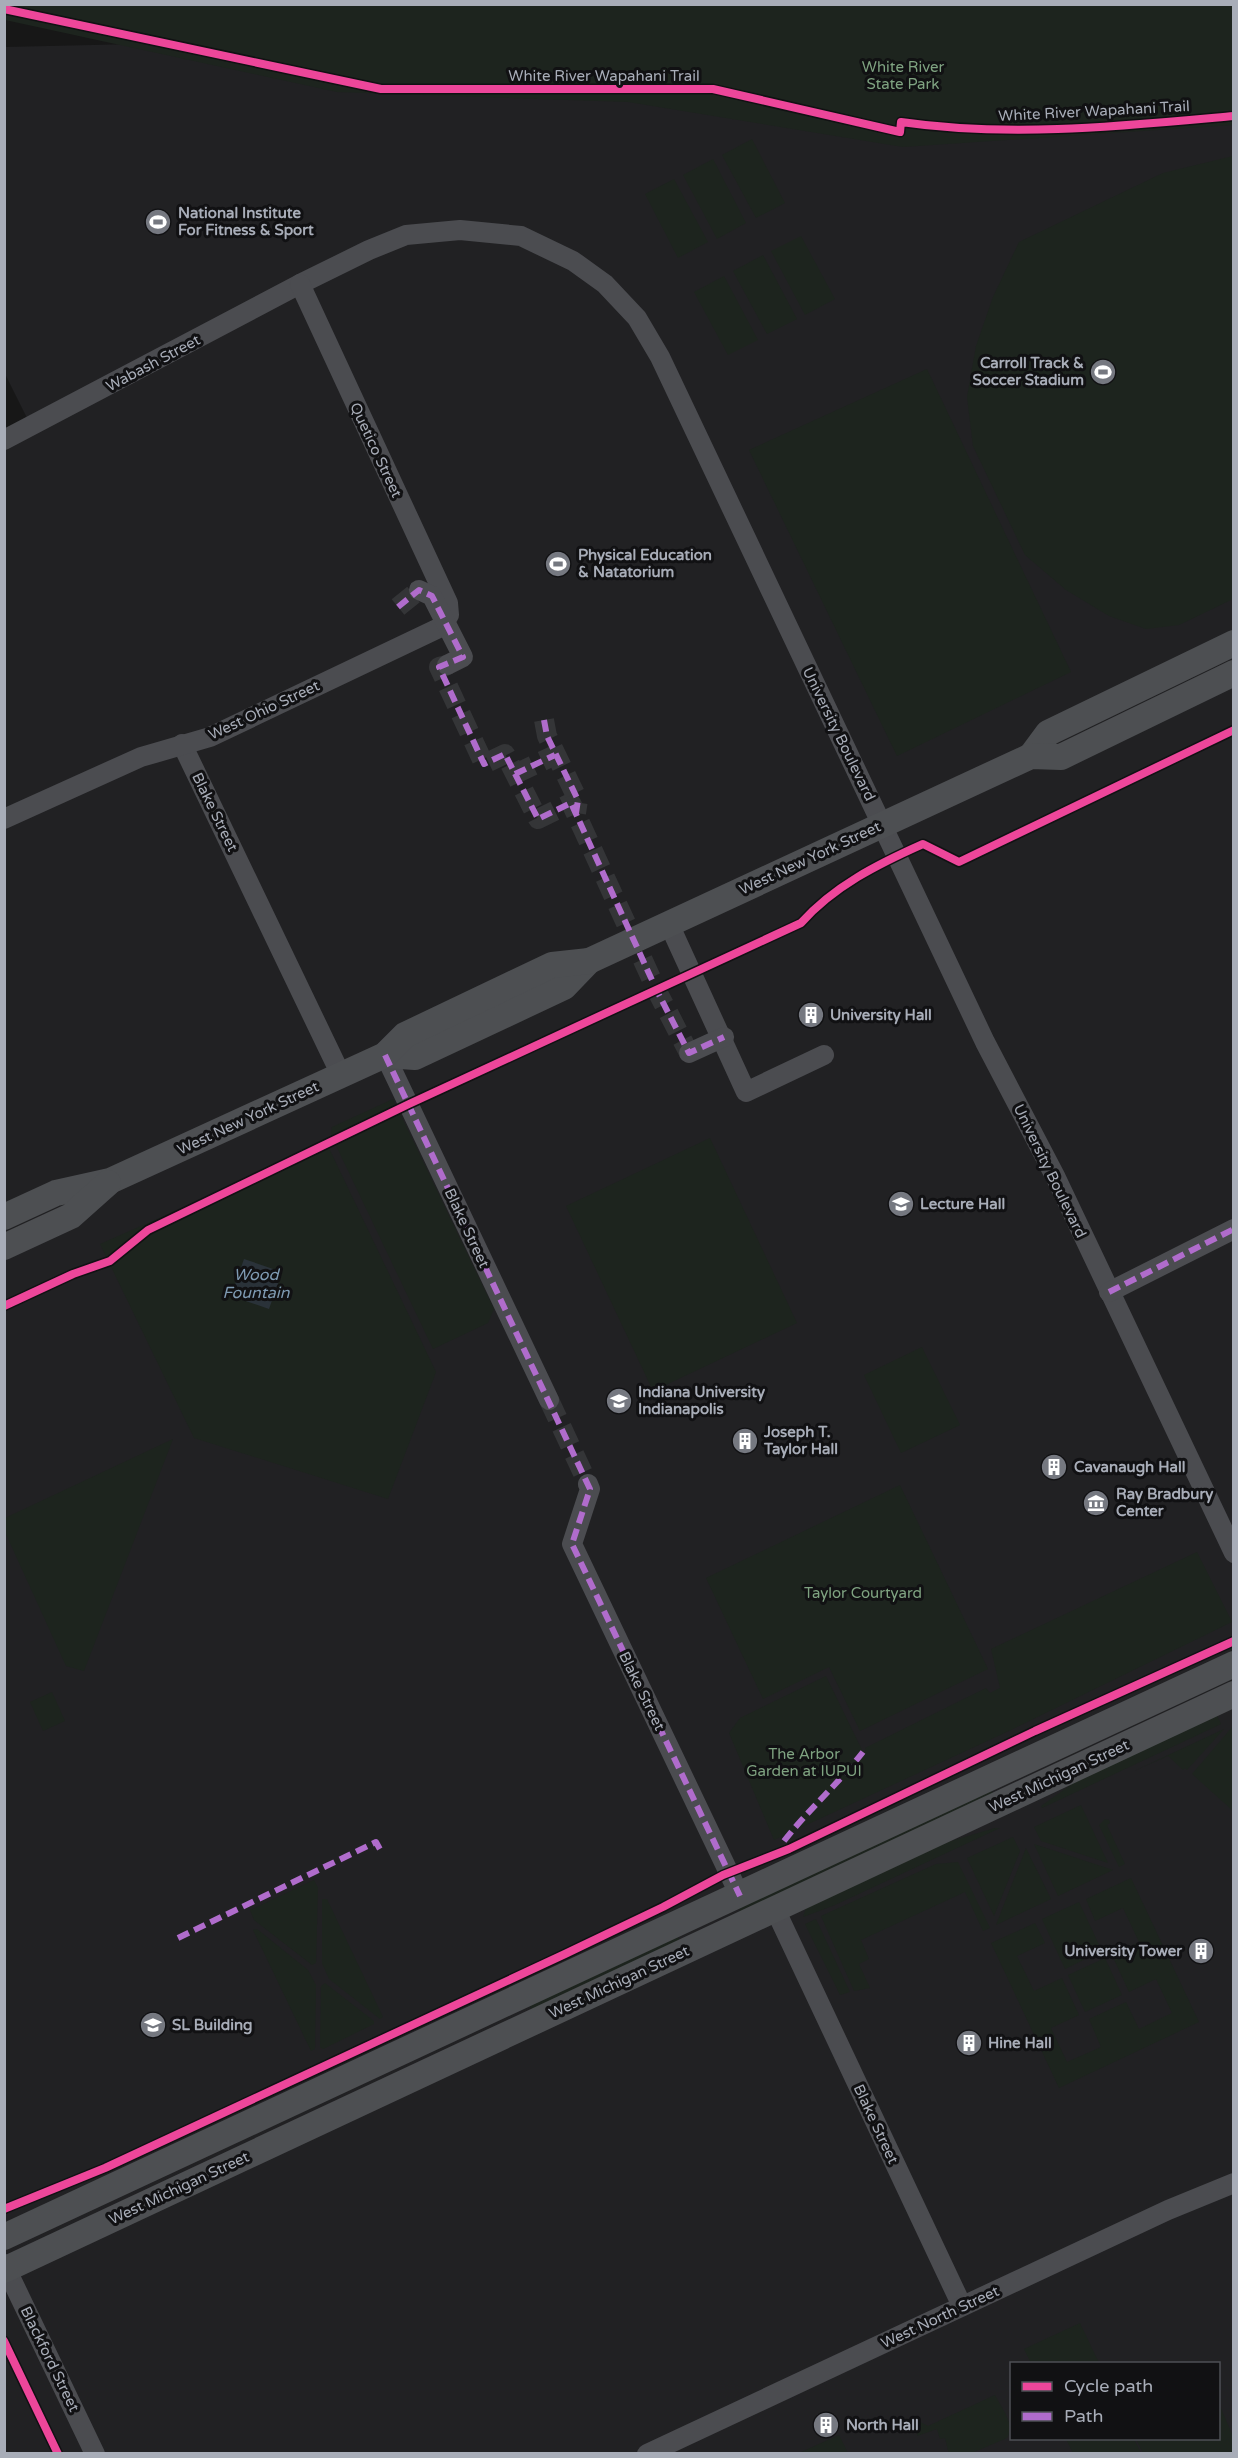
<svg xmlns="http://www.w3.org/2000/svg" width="1238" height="2458" viewBox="0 0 1238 2458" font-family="'Varela Round',sans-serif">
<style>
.built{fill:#212123;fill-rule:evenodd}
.green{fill:#1d241e}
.water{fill:#2a3239}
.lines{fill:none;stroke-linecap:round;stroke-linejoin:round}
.minor-tunnel{stroke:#343537;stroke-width:20;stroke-dasharray:20 10;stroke-linecap:butt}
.minor{stroke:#4b4c50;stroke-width:20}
.major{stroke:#4d4f52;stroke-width:26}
.minor-bridge{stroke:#4b4c50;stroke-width:20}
.quiet{stroke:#b06ccc;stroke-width:6;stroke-dasharray:12 6;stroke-linecap:butt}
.cycleway-casing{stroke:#111113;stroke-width:11}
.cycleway{stroke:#ed469a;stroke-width:8}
.labels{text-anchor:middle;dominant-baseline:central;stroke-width:6;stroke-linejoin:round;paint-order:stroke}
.park-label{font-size:15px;fill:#7fa381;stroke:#111113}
.street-label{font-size:15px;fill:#a8adb8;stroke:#111113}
.poi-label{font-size:15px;font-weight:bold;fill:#a8adb8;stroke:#111113;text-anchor:start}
.water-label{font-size:16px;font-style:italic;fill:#7f9bb3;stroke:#111113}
</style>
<rect width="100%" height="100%" fill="#171717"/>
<path class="built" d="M693,4L1233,5V2453H5L4,439L31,426L5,374V47L353,39ZM1012,2364H1218V2438H1012Z"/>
<g class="green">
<polygon points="4,5 1233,5 1233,125 903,147 628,102 337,92 5,20"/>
<polygon points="752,139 785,203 756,218 722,155"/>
<polygon points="1233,156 1233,599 1179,625 1146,629 1109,616 1066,590 1025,555 973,446 967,397 976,346 993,297 1019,242 1163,173"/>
<polygon points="713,159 746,223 717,239 683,175"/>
<polygon points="674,179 708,242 678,258 645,194"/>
<polygon points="801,236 835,299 805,315 771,251"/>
<polygon points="763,255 797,319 767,334 733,271"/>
<polygon points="724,276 758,340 728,355 694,292"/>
<polygon points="927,369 1071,672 897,756 749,450"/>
<polygon points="393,1099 494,1309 488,1323 433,1349 331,1135 332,1127"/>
<polygon points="710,1138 797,1323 653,1391 566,1206"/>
<polygon points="327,1144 436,1372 388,1499 194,1438 100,1244"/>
<polygon points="922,1347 960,1425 901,1453 864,1375"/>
<polygon points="173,1439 84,1671 66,1666 5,1532 5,1518"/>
<polygon points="900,1485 988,1669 860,1731 829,1667 763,1699 706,1578"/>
<polygon points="1197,1552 1232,1622 1011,1730 774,1840 729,1733 740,1718 826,1676 863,1752 866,1750 865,1748 986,1688 990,1693 1000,1688 991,1649"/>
<polygon points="52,1692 65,1721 43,1731 30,1702"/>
<polygon points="1217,1715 1221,1724 1042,1808 1041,1806 1079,1779"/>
<polygon points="1233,1726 1233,1811 1192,1774"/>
<polygon points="1224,1729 1187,1770 1185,1768 1183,1770 1168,1756 1134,1771"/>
<polygon points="990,1790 994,1794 741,1914 739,1908"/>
<polygon points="1081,1805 1108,1863 1041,1841 1034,1827"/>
<polygon points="1105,1819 1109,1820 1110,1823 1107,1825 1125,1864 1119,1867 1099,1825"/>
<polygon points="995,1828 1000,1828 835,1905 803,1917 806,1908 944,1843"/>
<polygon points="1013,1837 1020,1851 994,1916 967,1858"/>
<polygon points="1034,1844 1113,1870 1058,1896"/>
<polygon points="1026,1848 1051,1899 996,1925"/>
<polygon points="958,1862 990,1928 983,1931 965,1892 861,1940 869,1959 859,1964 870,1988 854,1991 821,1916 936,1864"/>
<polygon points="1131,1878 1199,2022 1059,2088 991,1943 1035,1923 1045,1943 1017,1956 1034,1991 1062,1978 1079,2015 1051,2028 1067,2062 1101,2047 1089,2019 1126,2002 1139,2029 1172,2013 1156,1979 1129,1992 1112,1955 1139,1942 1123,1908 1095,1921 1086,1899"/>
<polygon points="314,1880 318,1888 316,1963 312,1965 254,1920 250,1910"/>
<polygon points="322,1899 327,1899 383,2017 380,2019 329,1979 322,1963"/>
<polygon points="1079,1902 1102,1951 1065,1969 1042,1919"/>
<polygon points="816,1919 850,1992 840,1995 805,1924"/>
<polygon points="257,1929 308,1970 316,1985 315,2049 311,2051 253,1930"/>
<polygon points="677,1935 681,1942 533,2012 529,2005"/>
<polygon points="1105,1958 1122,1995 1085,2012 1068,1975"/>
<polygon points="325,1983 374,2021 374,2024 323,2049 320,2047 321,1986"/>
<polygon points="1080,2323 1099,2363 1031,2363 1024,2349"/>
<path d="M995,2395C1001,2407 1016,2425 1007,2438L972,2453L949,2454L945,2438L940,2439L937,2429L917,2436L918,2421L928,2426Z"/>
<polygon points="1219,2404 1233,2436 1233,2453 1143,2453 1136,2439 1218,2438"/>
<polygon points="839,2435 848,2453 799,2453"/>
<polygon points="1066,2439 1134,2439 1141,2453 1073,2453"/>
</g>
<polygon class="water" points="244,1259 282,1272 269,1309 231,1296"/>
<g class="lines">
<g class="minor-tunnel">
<polyline points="398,607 419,590"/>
<polyline points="447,665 439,667 484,764 505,754 538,819 571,803 657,991 689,1053"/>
<polyline points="544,720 547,736 578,800 576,813"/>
<polyline points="515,774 555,755"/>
<polyline points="549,1400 588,1484"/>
</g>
<g class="minor">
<polyline points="4,440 300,284 369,250 406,235 460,230 521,236 573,261 605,284 637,318 660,357 985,1042 1056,1178 1234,1553"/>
<polyline points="182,744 341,1075"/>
<polyline points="4,819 141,757 210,737 441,627 449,615 448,603 300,284"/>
<polyline points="669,924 746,1092 824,1055"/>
<polyline points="385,1055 549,1400"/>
<polyline points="1109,1292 1234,1229"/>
<polyline points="588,1484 590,1489 572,1544 740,1896"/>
<polyline points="775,1909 962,2306"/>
<polyline points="4,2264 95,2454"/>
<polyline points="647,2454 1168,2210 1234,2183"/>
</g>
<g class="major">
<polyline points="1031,756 1048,733 1234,643"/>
<polyline points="385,1055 415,1057 564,987 589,961"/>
<polyline points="4,1217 56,1193 110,1181 385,1055 405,1035 552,965 589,961 1031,756 1061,757 1234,673"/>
<polyline points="4,1247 71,1216 108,1183"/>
<polyline points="4,2237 1234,1664"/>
<polyline points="4,2270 1234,1694"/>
</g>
<g class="minor-bridge">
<polyline points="419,590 432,596 463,657 447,665"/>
<polyline points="689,1053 724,1037"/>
</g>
<g class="quiet">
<polyline points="398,607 419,590 432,596 463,657 439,667 484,764 505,754 538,819 571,803 657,991 689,1053 724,1037"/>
<polyline points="544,720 547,736 578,800 576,813"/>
<polyline points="515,774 555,755"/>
<polyline points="385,1055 590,1489 572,1544 740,1896"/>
<polyline points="1109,1292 1234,1229"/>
<path d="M784,1841C809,1809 838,1784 863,1752"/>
<polyline points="178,1938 376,1842 382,1853"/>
</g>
<g class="cycleway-casing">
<g id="cycleway">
<path d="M4,9L381,89H713L900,132L901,122C1011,138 1124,126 1234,116"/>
<path d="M4,1306L73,1274L110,1261L148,1230L409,1104L801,923C834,886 878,864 923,844L959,862L1234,730"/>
<polyline points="4,2209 105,2168 565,1954 663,1907 723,1875 789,1849 1035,1731 1234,1641"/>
<polyline points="4,2341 58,2454"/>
</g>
</g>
<use href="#cycleway" class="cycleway"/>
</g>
<defs>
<g id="stadium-disc" transform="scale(1.35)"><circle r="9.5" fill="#757880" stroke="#111113"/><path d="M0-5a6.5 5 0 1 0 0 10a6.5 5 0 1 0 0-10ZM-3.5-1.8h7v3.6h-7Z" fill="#fff"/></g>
<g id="building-disc" transform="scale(1.35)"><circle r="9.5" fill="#757880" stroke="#111113"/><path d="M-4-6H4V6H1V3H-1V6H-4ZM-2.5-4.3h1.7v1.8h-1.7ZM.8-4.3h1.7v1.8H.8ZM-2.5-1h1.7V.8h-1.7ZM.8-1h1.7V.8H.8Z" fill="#fff"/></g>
<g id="university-disc" transform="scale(1.35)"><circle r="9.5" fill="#757880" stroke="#111113"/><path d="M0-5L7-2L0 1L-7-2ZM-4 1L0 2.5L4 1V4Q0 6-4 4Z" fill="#fff"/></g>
<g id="museum-disc" transform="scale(1.35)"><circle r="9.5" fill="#757880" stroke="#111113"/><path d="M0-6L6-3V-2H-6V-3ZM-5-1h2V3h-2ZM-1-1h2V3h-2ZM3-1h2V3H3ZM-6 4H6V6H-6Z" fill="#fff"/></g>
</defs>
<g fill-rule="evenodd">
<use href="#stadium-disc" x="158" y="222"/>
<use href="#stadium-disc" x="1103" y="372"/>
<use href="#stadium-disc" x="558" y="564"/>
<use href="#building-disc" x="811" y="1015"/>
<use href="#university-disc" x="901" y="1204"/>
<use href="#university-disc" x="619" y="1401"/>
<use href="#building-disc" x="745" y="1441"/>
<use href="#building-disc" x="1054" y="1467"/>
<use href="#museum-disc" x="1096" y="1503"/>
<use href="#building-disc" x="1201" y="1951"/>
<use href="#university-disc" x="153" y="2025"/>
<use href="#building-disc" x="969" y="2043"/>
<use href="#building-disc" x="826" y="2425"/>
</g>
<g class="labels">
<g class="park-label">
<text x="903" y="67">White River<tspan x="903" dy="17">State Park</tspan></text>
<text x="863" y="1593">Taylor Courtyard</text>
<text x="804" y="1754">The Arbor<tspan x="804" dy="17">Garden at IUPUI</tspan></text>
</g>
<g class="street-label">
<text x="604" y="76">White River Wapahani Trail</text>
<text transform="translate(1094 111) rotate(-3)">White River Wapahani Trail</text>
<text transform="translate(153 363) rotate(-28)">Wabash Street</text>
<text transform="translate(376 450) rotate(65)">Quetico Street</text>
<text transform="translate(264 710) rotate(-25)">West Ohio Street</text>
<text transform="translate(839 734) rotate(64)">University Boulevard</text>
<text transform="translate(215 812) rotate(64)">Blake Street</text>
<text transform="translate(810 858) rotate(-25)">West New York Street</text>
<text transform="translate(248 1118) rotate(-25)">West New York Street</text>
<text transform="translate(1050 1171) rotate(64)">University Boulevard</text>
<text transform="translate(467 1228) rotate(65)">Blake Street</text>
<text transform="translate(642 1691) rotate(64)">Blake Street</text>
<text transform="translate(1059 1776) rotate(-25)">West Michigan Street</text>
<text transform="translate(619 1982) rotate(-25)">West Michigan Street</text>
<text transform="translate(876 2124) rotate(65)">Blake Street</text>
<text transform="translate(179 2188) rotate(-25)">West Michigan Street</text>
<text transform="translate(940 2317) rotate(-25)">West North Street</text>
<text transform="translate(50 2359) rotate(64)">Blackford Street</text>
</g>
<g class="poi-label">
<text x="178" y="213">National Institute<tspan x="178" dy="17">For Fitness &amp; Sport</tspan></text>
<text x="1084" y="363" text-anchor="end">Carroll Track &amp;<tspan x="1084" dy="17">Soccer Stadium</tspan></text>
<text x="578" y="555">Physical Education<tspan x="578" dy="17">&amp; Natatorium</tspan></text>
<text x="830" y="1015">University Hall</text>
<text x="920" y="1204">Lecture Hall</text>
<text x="638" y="1392">Indiana University<tspan x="638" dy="17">Indianapolis</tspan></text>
<text x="764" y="1432">Joseph T.<tspan x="764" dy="17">Taylor Hall</tspan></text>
<text x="1074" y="1467">Cavanaugh Hall</text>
<text x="1116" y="1494">Ray Bradbury<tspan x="1116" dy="17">Center</tspan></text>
<text x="1182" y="1951" text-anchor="end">University Tower</text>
<text x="172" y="2025">SL Building</text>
<text x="988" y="2043">Hine Hall</text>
<text x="846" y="2425">North Hall</text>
</g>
<g class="water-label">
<text x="256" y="1275">Wood<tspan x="256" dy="18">Fountain</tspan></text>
</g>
</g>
<rect width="1238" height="2458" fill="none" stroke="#a8adb8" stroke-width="12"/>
<rect x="1010" y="2362" width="210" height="78" fill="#111113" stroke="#4d4f55" stroke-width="1.5"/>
<rect x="1022" y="2382" width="30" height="9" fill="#ed469a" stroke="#4d4f55" stroke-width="1.5"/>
<text x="1064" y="2392" font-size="18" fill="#a8adb8">Cycle path</text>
<rect x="1022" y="2412" width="30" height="9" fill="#b06ccc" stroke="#4d4f55" stroke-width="1.5"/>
<text x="1064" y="2422" font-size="18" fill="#a8adb8">Path</text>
</svg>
